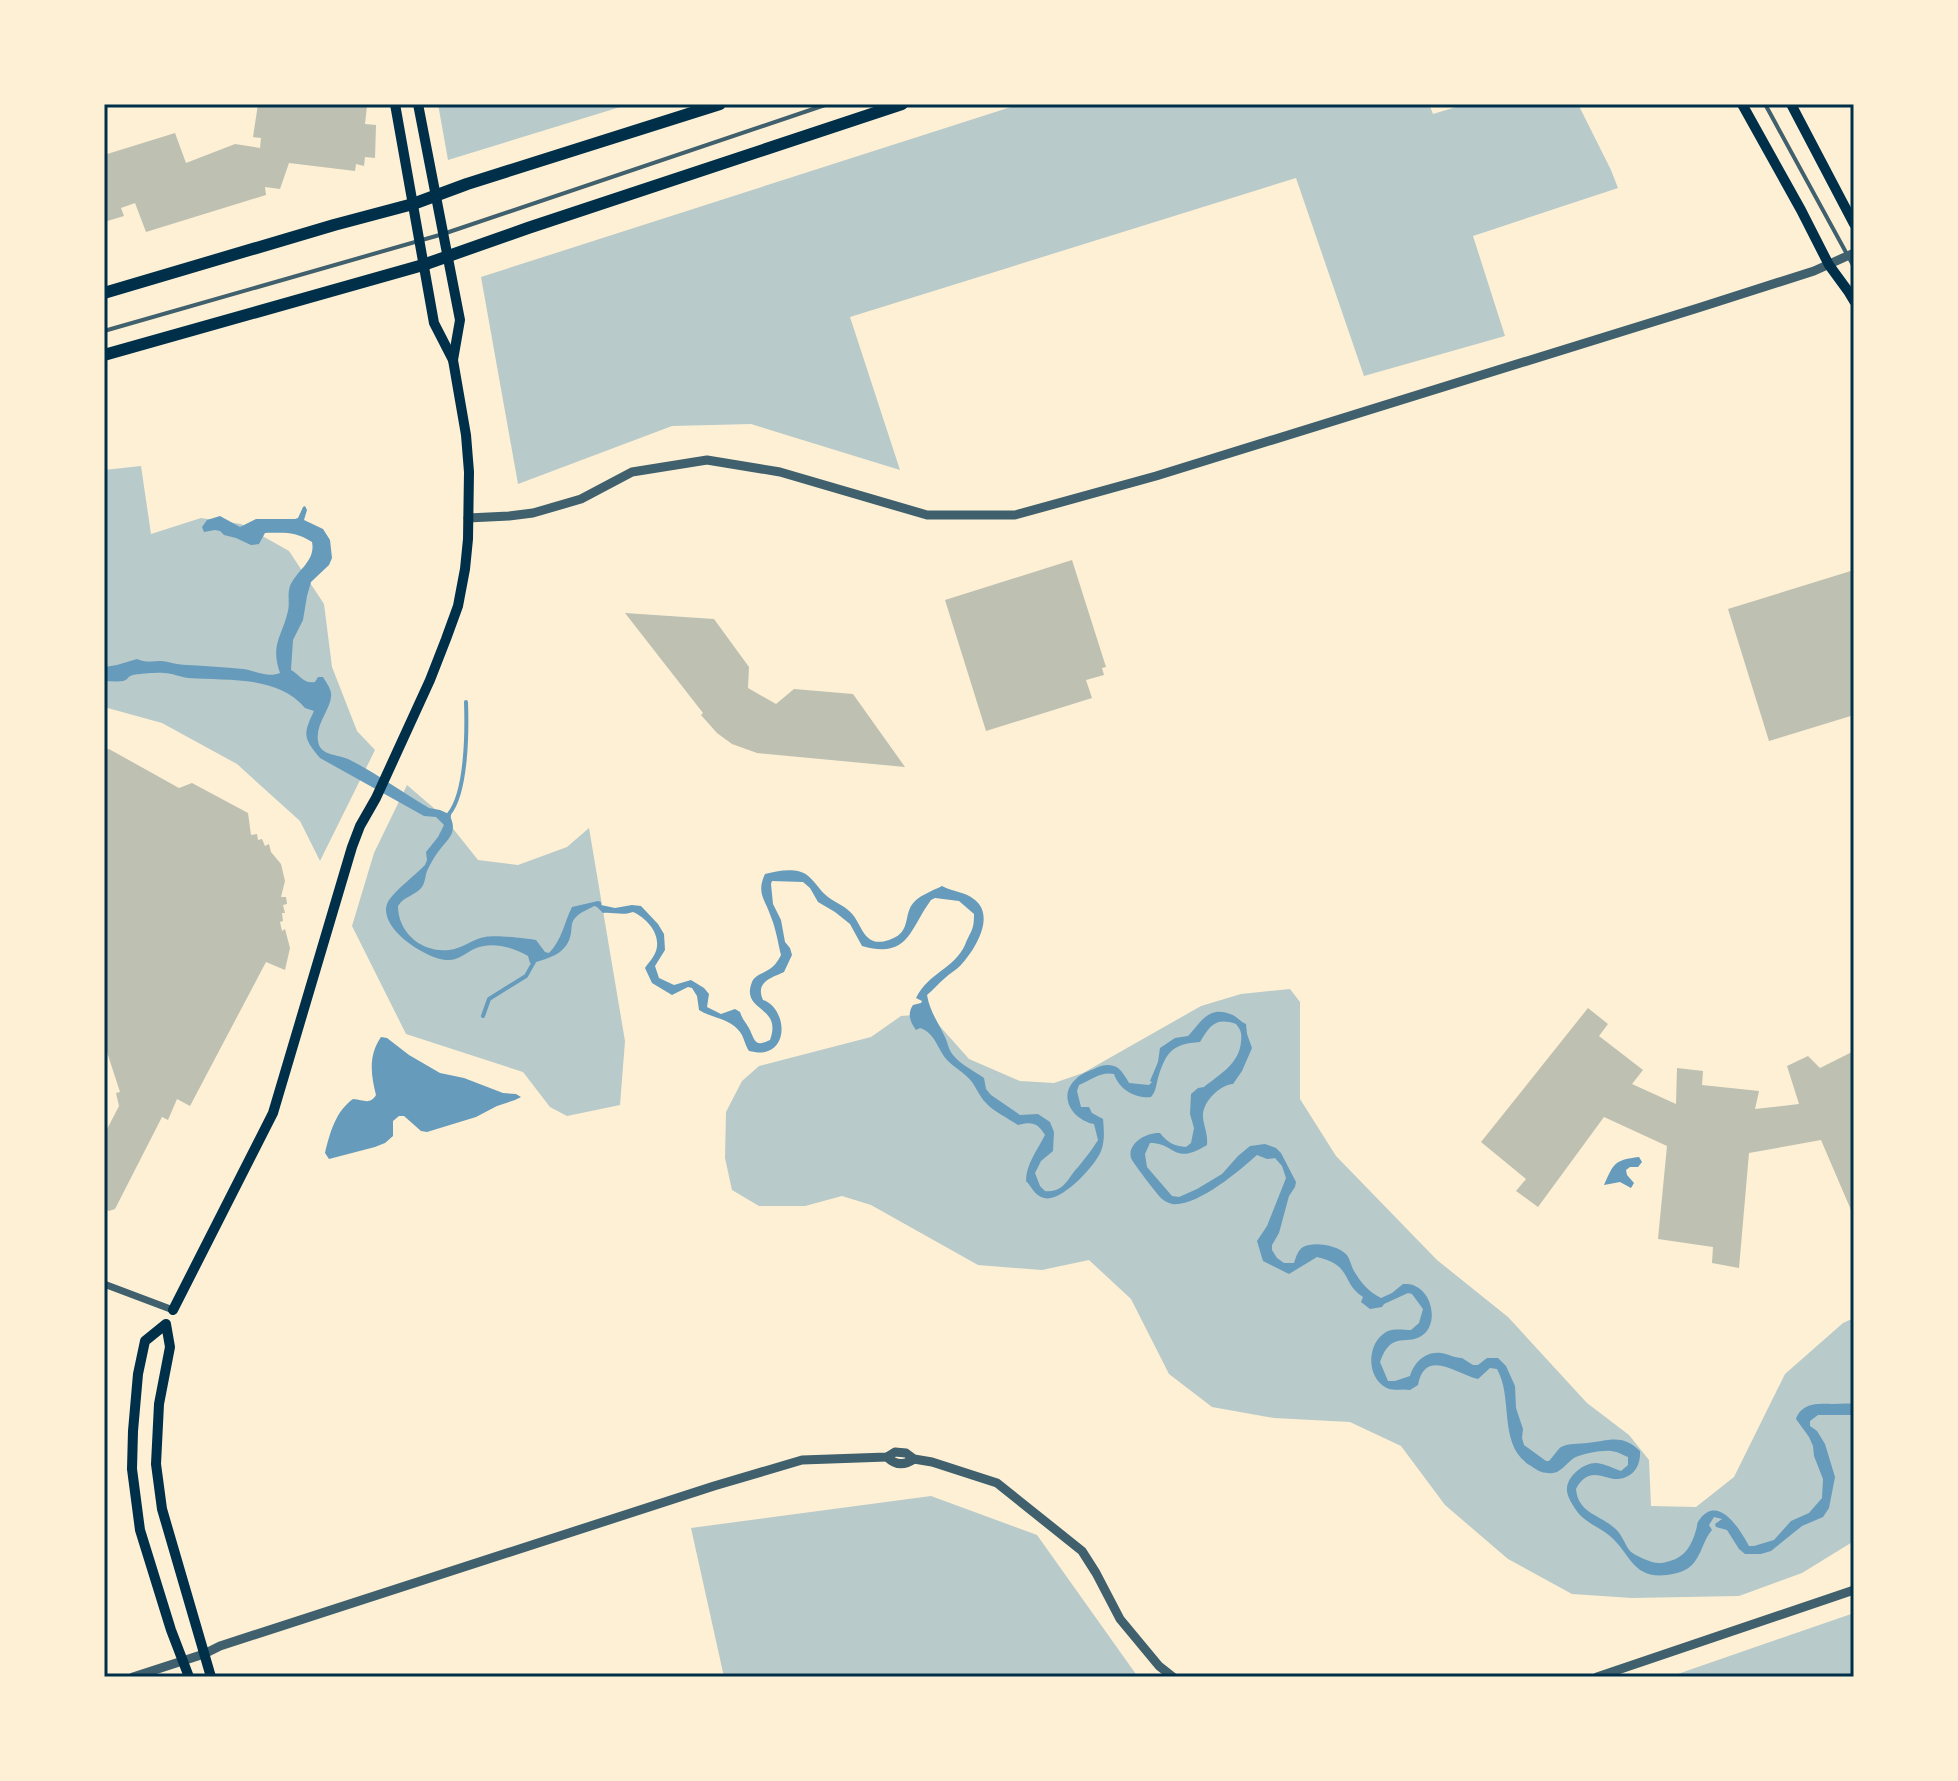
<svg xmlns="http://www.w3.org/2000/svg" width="1958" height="1781" viewBox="0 0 1958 1781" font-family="'Open Sans',sans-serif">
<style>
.green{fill:#b9caca}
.water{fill:#669bbc}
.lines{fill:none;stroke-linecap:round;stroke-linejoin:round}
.stream{stroke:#669bbc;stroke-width:4}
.building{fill:#bec0b2}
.service{stroke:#3f606c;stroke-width:4}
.minor{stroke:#3f606c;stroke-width:7}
.tertiary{stroke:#3f606c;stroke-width:9}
.secondary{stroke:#003049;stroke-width:10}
.primary{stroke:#003049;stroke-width:12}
.neatline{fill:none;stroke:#003049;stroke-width:3}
</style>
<rect width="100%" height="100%" fill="#fdf0d5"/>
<g class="green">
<polygon points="438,104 630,104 448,160"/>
<polygon points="1020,104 1429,104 1433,114 1466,104 1578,104 1611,170 1618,188 1473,236 1505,336 1364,376 1296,178 850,317 900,470 751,424 672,426 518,484 481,277"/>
<polygon points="141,466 151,534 201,518 241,524 289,551 324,604 332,667 357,731 375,750 320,861 300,821 237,764 162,723 104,707 104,470"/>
<polygon points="407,785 443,816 478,860 518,865 567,847 589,828 625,1041 620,1105 567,1116 550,1107 523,1072 406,1034 352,926 374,853"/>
<polygon points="1290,989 1300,1002 1300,1099 1336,1156 1437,1260 1508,1317 1587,1403 1629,1435 1649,1460 1651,1506 1696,1507 1734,1477 1785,1374 1843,1323 1854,1318 1854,1541 1802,1573 1739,1596 1632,1598 1572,1594 1508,1559 1445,1505 1401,1446 1350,1422 1274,1418 1212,1407 1169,1374 1131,1299 1089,1260 1042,1270 978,1265 871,1205 842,1196 805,1206 759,1206 732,1190 725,1158 726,1112 742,1081 759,1066 871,1037 901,1016 929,1014 969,1059 1020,1081 1054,1083 1083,1073 1201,1006 1241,994"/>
<polygon points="931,1496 1037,1535 1138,1677 724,1677 691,1528"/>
<polygon points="1854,1613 1854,1677 1669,1677"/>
</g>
<g class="water">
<path d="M305,506L307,510L304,520L323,529L330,540L332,558L329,565L311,582L307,596L303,620L293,640L291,670C300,675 303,684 315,682L318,677H323C326,682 330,687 331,693C333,707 315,723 318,741C320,756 337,754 348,759C375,772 403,793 429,808L440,810L449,814C459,833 448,838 438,852C434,857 431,863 428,869C425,874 426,881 422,887C415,896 404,896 398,906C398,933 422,953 449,950C462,949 472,939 485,937C497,935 523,938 536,940L545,952L549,953C562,940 564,923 572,907L598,901L601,902V905L615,908L632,905L641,906L658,924L664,934L665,950L655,966L659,978L674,985L691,980L704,988L709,994L707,1007L721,1014L735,1009L740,1012C742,1019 747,1024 750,1030C755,1042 756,1047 770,1040C783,1005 740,1012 752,982C755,975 762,974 768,970C774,967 778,961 781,955C778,943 776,929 771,917C765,899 756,893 765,874C777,871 796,867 807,875C815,881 820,891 828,897C836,903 847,907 853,915C863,928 865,948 889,940C910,933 904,919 911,906C917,896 932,891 942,886C953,892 964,891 975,900C996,917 974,951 960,966C955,971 950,973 945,978C939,983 933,990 927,995C930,1012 938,1022 945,1037C948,1043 948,1049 953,1055C960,1064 974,1071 984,1078L986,1089L991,1095L1020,1115L1038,1114L1050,1122L1054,1132L1053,1151L1041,1161L1035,1173L1040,1186L1045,1191C1065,1193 1067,1178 1079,1166C1086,1157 1092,1150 1098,1140L1094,1124C1073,1120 1056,1096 1077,1078C1081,1074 1088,1071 1094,1069C1102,1065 1110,1063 1118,1068C1123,1072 1126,1078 1129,1083L1149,1085L1152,1082L1150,1081L1158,1062L1160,1048L1175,1038L1188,1036C1200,1024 1208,1005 1230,1014C1237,1016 1239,1021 1246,1024L1247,1034L1252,1048L1242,1071L1233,1084C1220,1085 1202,1102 1203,1117C1204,1128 1208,1133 1207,1145C1172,1166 1177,1143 1150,1143L1145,1154L1147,1167L1172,1196L1179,1197L1197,1189L1222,1174L1238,1156L1250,1146L1265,1144L1276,1148L1281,1153L1296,1182L1295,1187L1289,1196L1279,1233L1272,1245V1250L1277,1258L1284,1263H1294C1296,1257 1298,1250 1303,1247C1314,1241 1337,1245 1346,1254C1350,1258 1351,1266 1354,1271C1361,1283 1369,1292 1381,1298L1392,1293L1403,1284C1407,1284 1412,1284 1415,1286C1432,1293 1438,1322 1424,1334C1408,1348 1392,1328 1380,1362L1388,1381H1395L1410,1376C1414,1363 1425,1351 1441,1353C1449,1354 1454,1358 1462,1358L1473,1365H1478L1487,1358H1498L1506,1366L1515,1386L1516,1408L1523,1429L1522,1438L1524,1445L1546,1461H1549C1553,1457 1557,1450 1561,1447C1569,1443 1579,1444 1587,1443C1608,1441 1622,1433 1640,1451C1641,1468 1631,1480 1614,1479C1608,1478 1601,1475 1595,1475C1586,1475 1580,1481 1576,1489C1578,1512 1597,1514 1612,1526C1623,1534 1624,1544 1630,1551C1634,1555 1646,1560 1652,1562C1658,1564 1664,1563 1670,1561C1685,1557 1692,1545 1696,1530C1698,1524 1696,1524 1700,1519C1719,1494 1741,1531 1749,1546H1754L1774,1540L1791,1521L1809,1513L1822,1498L1823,1479L1814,1456L1813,1446L1809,1437L1796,1419C1801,1403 1818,1403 1832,1404C1839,1404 1847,1403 1854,1404V1415H1818L1810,1421V1426L1817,1431L1825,1444L1835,1477L1829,1508L1823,1517L1802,1526L1771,1551L1761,1554H1745L1739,1549L1727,1530L1716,1527L1715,1524L1722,1519L1714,1517L1709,1525L1712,1530C1701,1543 1701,1562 1685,1570C1679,1573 1673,1574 1667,1575C1632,1579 1631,1554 1610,1536C1598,1526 1585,1523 1576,1510C1572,1504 1566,1495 1567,1488C1568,1475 1585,1462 1597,1463C1605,1464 1613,1468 1621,1471L1628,1465V1457C1623,1455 1616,1451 1611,1451C1601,1450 1582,1454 1574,1458C1565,1464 1560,1475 1548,1473C1541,1473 1537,1470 1531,1466C1497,1446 1514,1399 1497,1369L1490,1368L1478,1379C1458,1375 1425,1347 1418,1385L1410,1390C1401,1388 1392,1392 1385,1387C1366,1376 1367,1343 1386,1332C1393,1328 1403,1330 1411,1330L1419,1323L1423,1309L1412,1294L1408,1293L1384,1304L1382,1307L1370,1309L1361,1302L1363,1297C1341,1283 1353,1265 1317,1257L1289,1274L1263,1261L1257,1241L1267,1226L1286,1178L1282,1166L1275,1158L1267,1159L1257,1155C1239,1171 1197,1207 1172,1204C1168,1203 1164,1201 1161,1198C1157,1194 1133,1163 1131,1158C1127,1143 1147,1132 1160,1133C1168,1143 1174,1146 1186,1147L1191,1143L1194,1128L1190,1114L1191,1094L1198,1088L1204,1087C1220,1074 1239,1064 1241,1042C1242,1033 1241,1030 1236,1024C1215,1017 1210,1026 1200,1042C1172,1044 1166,1052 1158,1078C1156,1086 1156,1091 1151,1097C1135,1099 1119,1089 1114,1074C1101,1071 1091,1080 1079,1085L1077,1091L1081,1107H1089L1092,1113L1103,1119C1104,1130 1105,1141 1101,1151C1096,1165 1061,1203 1044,1198C1034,1195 1032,1187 1026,1181C1026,1164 1037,1151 1045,1135C1038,1123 1032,1121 1018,1125C1008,1118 994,1112 986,1103C980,1097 977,1089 972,1082C965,1073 955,1068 948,1061C938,1051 935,1032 920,1028L916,1030C910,1022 907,1014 913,1005L921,1003L922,1001L916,998C929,972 954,969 965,945C971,930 974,931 974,914L959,901L935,898L931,900C909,930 909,959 862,946L850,924L835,912L818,902L810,888L803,882L772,881L771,884L773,904L781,920L785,942L790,948L792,955L784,972C771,978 755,982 763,1000C783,1006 790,1043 768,1051C762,1054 755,1052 749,1051C745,1045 744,1037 740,1032C731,1019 712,1018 699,1010L697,996L692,988L688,987L672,995L652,983L645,968C647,964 651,961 653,957C665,939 649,919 633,912C622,916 614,912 603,913L597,907L594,906C589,909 581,912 577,916C571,921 572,926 571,933C568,953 550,958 533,963H530L528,956C513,947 491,941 474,949C464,954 458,961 446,960C425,959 373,925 389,900C398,888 414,876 425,865L427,860L426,852L438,837L444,825L436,817L424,816L320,758C303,738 303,734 314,711L305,708C277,675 227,681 188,678C180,677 172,673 164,673C160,672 136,674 133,675C126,677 130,679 123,681C117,682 110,681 104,681V667L117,665L137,659C146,663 152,661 162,661C170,662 178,665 187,665C206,666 224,667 243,669C256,671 268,678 280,673C270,644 282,637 288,611C290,603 287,595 290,586C297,570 316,561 312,542C294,531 285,533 265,533L259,544L251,545L236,538L224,535L220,531L215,530L204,532L202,527L207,520L220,516L240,527L256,519H295L298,518L303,507Z"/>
<path d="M381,1037L387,1038L409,1055L440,1073L464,1078L503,1093L516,1094L521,1097L515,1100L497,1106L476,1117L427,1132L421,1131L404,1116H399L393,1121V1136L385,1143L375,1147L329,1159L325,1153C330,1132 336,1111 353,1099C364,1100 370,1105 376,1095C371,1075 368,1056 381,1037Z"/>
<path d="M1639,1157L1642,1162L1638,1167H1630L1626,1170L1627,1175L1634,1183L1631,1188L1620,1182L1604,1185C1614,1163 1614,1160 1639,1157Z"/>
</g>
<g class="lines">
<g class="stream">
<path d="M449,816V814C467,792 467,730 466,702"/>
<polyline points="483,1016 489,999 526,976 535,960"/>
</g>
</g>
<g class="building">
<polygon points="258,104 359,104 367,106 365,124 376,125 375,158 365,157 364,166 356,164 355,171 289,163 280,189 265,187 266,195 146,232 135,203 121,208 124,216 104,222 104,155 175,133 186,163 235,144 260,148 261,138 253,137"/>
<polygon points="1072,560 1106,667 1102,668 1104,675 1086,680 1092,698 986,731 945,600"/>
<polygon points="1854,570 1854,715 1769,741 1728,609"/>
<polygon points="625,613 714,619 749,667 748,688 776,704 794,689 853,694 905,767 757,753 732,744 717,733 701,715 703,713"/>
<polygon points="109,749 179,788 192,783 248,813 251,835 257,834 258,840 262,839 265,846 269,844 271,852 281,864 285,881 281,897 286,897 287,904 283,905 285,913 282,913 283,921 280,922 282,931 285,929 290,948 285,970 266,962 190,1106 177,1099 168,1120 162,1117 115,1209 109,1211 104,1208 104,1135 119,1106 116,1093 120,1092 104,1043 104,751"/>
<polygon points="1588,1008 1608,1024 1599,1036 1643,1070 1632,1084 1676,1104 1677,1068 1703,1071 1702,1085 1759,1091 1755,1109 1799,1104 1787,1066 1808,1056 1820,1068 1854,1051 1854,1217 1821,1140 1749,1153 1739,1268 1712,1263 1713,1247 1658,1239 1667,1146 1604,1117 1538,1207 1516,1191 1526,1179 1481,1142"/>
</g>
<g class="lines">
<g class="service">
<polyline points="1765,104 1854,267"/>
<polyline points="104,331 443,234 828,104"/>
</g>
<polyline class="minor" points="104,1284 173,1310"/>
<g class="tertiary">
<polyline points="468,518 509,516 533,513 581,499 632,472 707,460 780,472 927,515 1015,515 1156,476 1698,308 1814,271 1854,253"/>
<path d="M887,1457C895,1465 904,1466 914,1459"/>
<polyline points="133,1677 204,1654 220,1646 714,1486 802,1460 887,1457 895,1452 906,1453 914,1459 932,1462 997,1483 1082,1551 1096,1573 1120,1619 1159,1666 1173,1677"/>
<polyline points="1597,1677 1854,1590"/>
</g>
<g class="secondary">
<polyline points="418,104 460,320 453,360"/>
<polyline points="1742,104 1801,210 1829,265 1848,291 1854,301"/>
<polyline points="1791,104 1854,224"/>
<polyline points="173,1310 273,1113 352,847 360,826 376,798 430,680 446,639 458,606 465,569 468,539 469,472 466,435 453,360 434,323 395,104"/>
<polyline points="189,1677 171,1630 140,1530 132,1469 133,1431 138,1374 145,1341 166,1324 170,1347 159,1404 156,1464 162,1509 211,1677"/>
</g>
<g class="primary">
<polyline points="104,293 334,225 413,204 467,184 720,104"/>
<polyline points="104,355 423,265 528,228 902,104"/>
</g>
</g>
<rect width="1958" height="1781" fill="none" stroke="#fdf0d5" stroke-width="212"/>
<rect x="106" y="106" width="1746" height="1569" class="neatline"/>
</svg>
